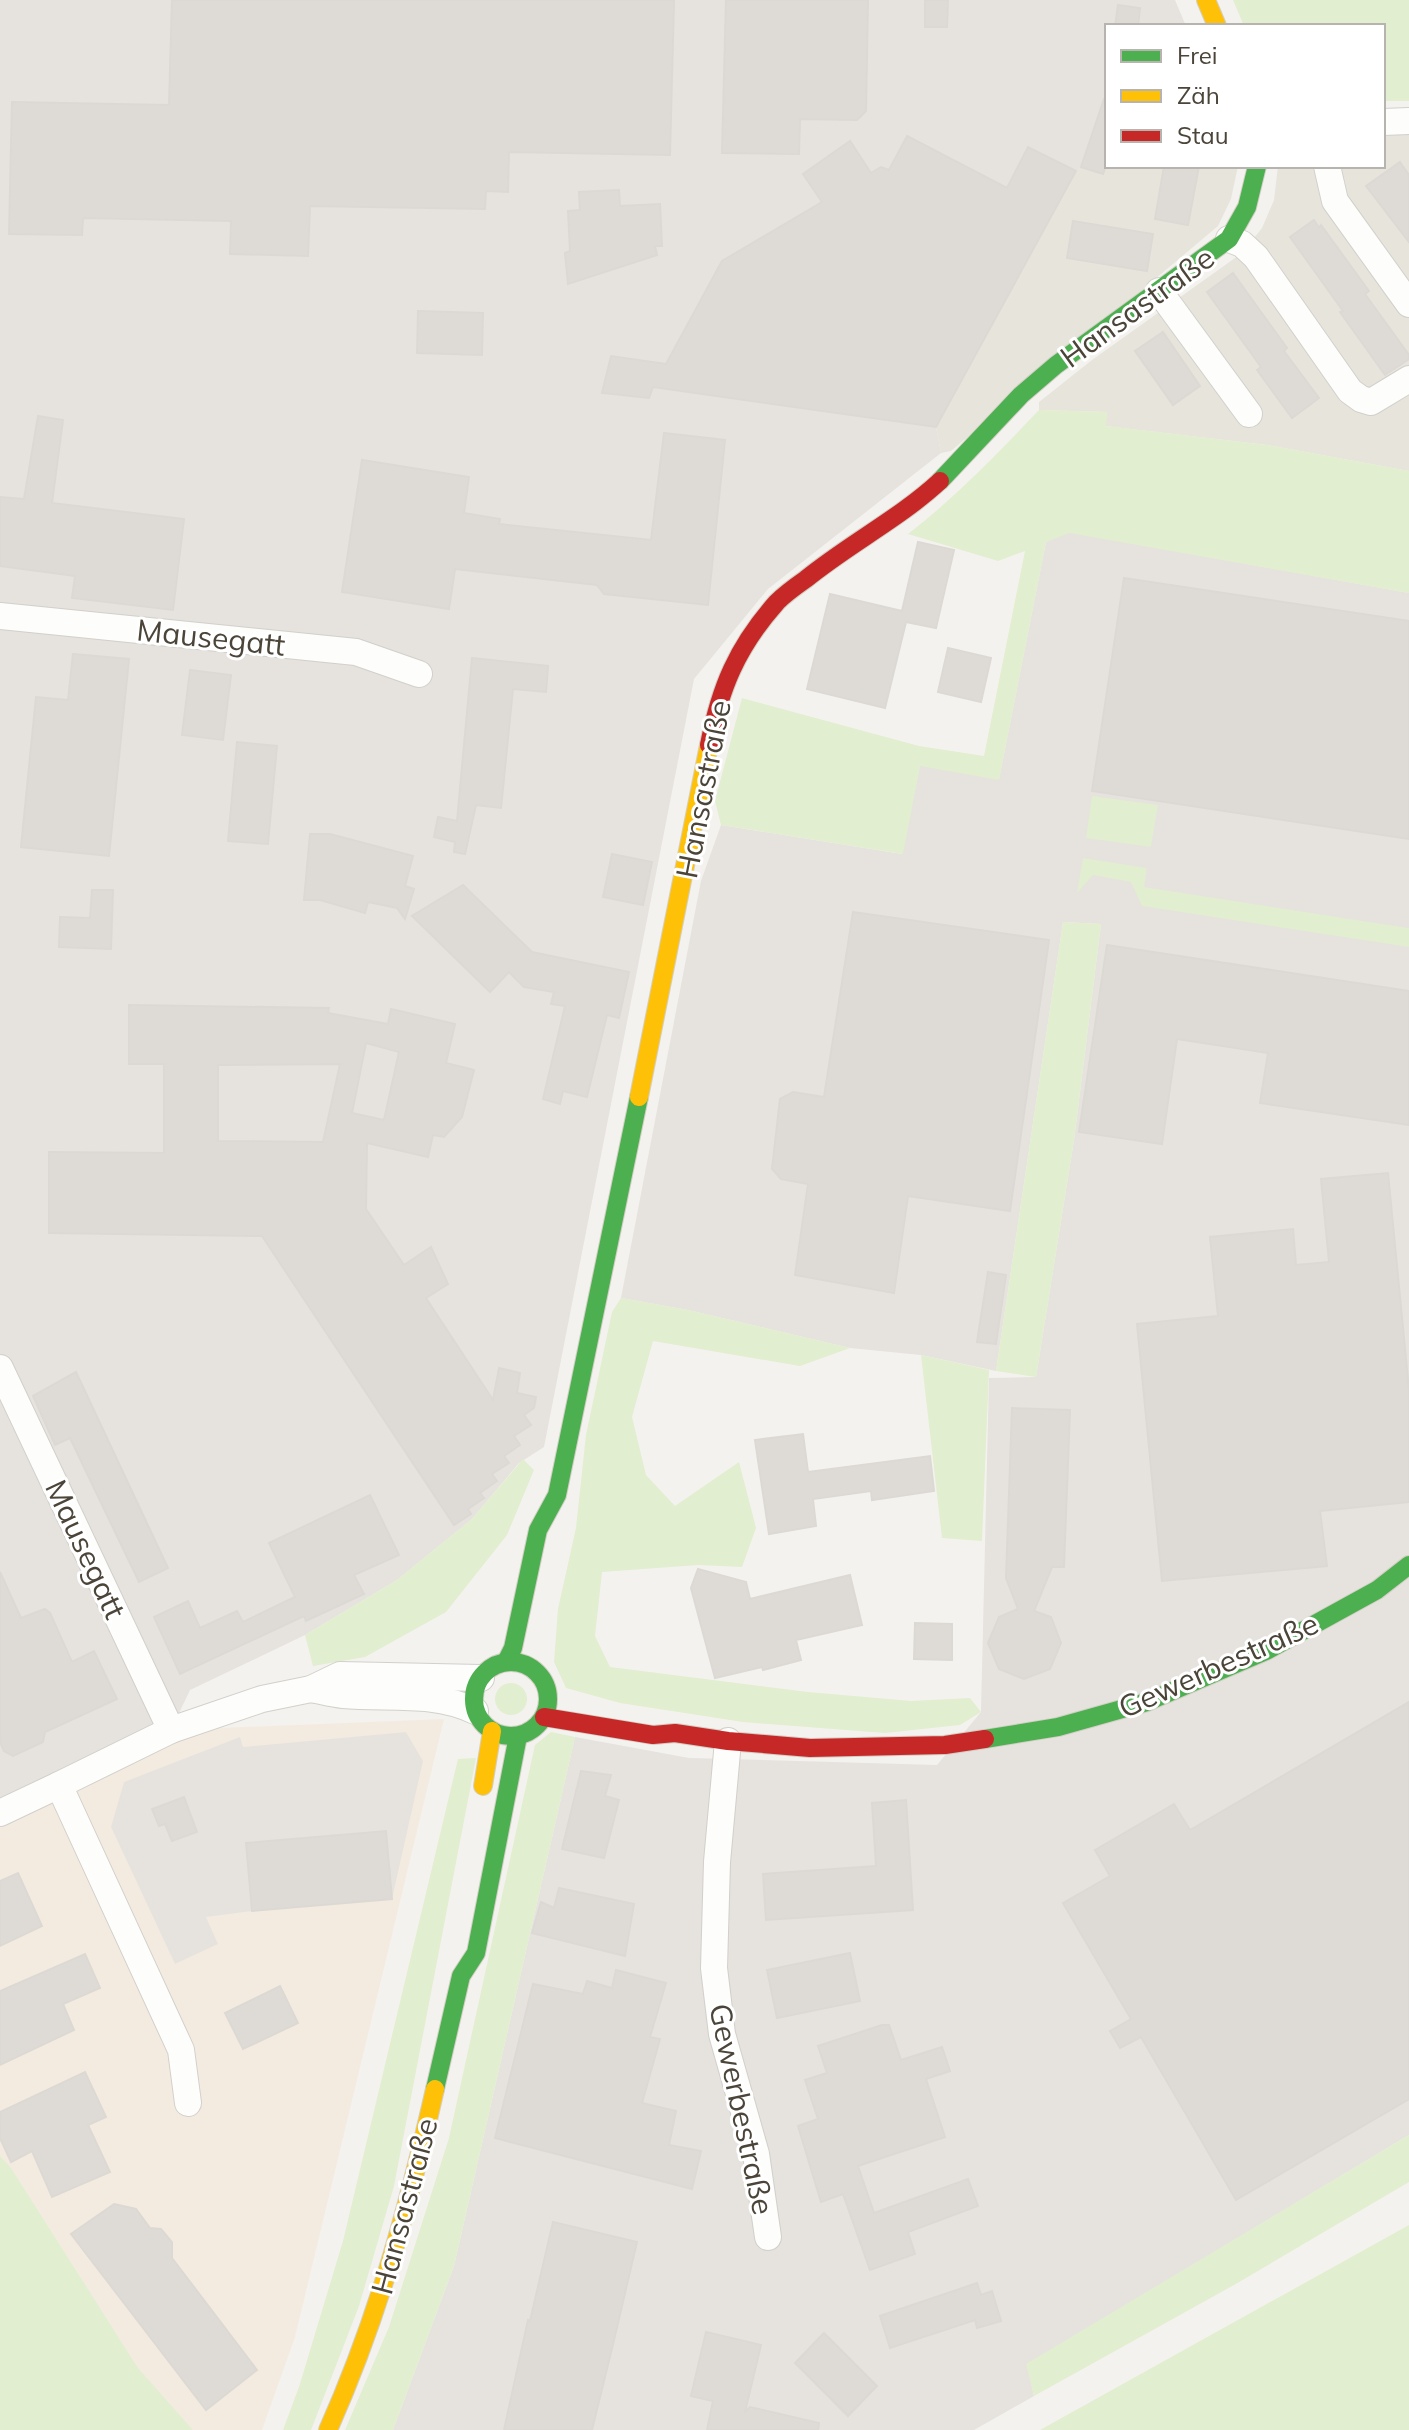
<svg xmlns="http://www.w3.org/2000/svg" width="1409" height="2430" viewBox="0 0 1409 2430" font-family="Mulish,sans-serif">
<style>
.residential{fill:#e7e4dc}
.commercial{fill:#f3ebdf}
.industrial{fill:#e6e2de}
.green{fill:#e1eecf}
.parking{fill:#e6e3df}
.building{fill:#dedbd6;stroke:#dcd9d4;stroke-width:2;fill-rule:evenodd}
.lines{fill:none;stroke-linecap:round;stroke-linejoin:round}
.street-casing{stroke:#d2d0cb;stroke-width:28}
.fast-casing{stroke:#d3cfc5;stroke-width:20}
.slow-casing{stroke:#d3cfc5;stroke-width:20}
.jam-casing{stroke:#d3cfc5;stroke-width:20}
.street{stroke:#fdfdfc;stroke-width:26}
.fast{stroke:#4caf50;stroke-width:18}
.slow{stroke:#ffc107;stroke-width:18}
.jam{stroke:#c62828;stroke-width:18}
.labels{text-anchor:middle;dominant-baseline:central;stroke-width:6;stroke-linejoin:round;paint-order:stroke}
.street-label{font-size:30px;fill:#4b4439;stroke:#fff}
</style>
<rect width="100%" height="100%" fill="#f4f2ee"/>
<g class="residential">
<polygon points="1409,134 1409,471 1267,445 1105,426 1107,412 1039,410 1039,402 1092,360 1242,253 1262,228 1274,200 1278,166 1383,166 1383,136"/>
<polygon points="1107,162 1107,166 1238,166 1231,199 1218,226 951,451 941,453 936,427 1076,171 1081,167 1102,174"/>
</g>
<polygon class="commercial" points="444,1719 295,2337 262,2430 193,2430 138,2368 11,2168 0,2156 0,1813 171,1730"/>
<g class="industrial">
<polygon points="0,0 1175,0 1186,26 1107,26 1107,162 1103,174 1081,167 1076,171 936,427 941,453 768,589 694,679 544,1447 519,1463 472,1519 397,1580 305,1635 190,1690 171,1730 0,1813"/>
<polygon points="1069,532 1409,593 1409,2135 1027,2364 1034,2396 974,2430 393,2430 454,2266 575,1737 689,1758 937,1765 981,1712 989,1378 1036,1377 1074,1140 1101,924 1063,922 996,1371 921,1355 850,1348 688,1310 621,1298 701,881 721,825 902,854 920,765 999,779 1046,542"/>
</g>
<g class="green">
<polygon points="1233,0 1409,0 1409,101 1383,101 1383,26 1244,26"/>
<path d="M1039,410L1107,412L1106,426L1267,445L1409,471V593L1069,533L1046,542L999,780L920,766L903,854L721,825L715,801L742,698L919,746L984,756L1025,551L998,561L908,534C956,497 997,454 1039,410Z"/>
<polygon points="1092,796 1158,805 1151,847 1086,838"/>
<polygon points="1083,858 1147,868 1145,887 1409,928 1409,947 1142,906 1131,882 1093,875 1077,893"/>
<polygon points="1063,922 1101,924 1074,1140 1036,1377 996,1371"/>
<polygon points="621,1298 688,1310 850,1348 800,1366 653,1341 632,1417 646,1475 675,1506 739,1462 756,1528 742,1567 698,1565 602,1572 595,1636 610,1667 808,1692 911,1701 970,1698 981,1712 960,1725 885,1733 743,1722 620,1703 566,1688 554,1662 558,1609 576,1528 586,1435 612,1312"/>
<polygon points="921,1355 989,1370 982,1541 942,1538"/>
<polygon points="523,1459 534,1470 507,1535 446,1612 365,1657 313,1666 305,1635 397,1580 472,1519"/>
<circle cx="511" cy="1699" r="16"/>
<polygon points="551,1732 575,1737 454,2266 393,2430 345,2430 389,2327 449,2138 535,1745"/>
<polygon points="476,1758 394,2186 359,2306 311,2430 283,2430 299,2387 343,2241 458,1759"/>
<polygon points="1409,2135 1409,2182 1234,2285 1034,2396 1026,2364"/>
<polygon points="0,2156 11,2168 138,2368 193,2430 0,2430"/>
<polygon points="1409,2225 1409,2430 1040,2430"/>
</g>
<g class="parking">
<polygon points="0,303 26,306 24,322 44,324 28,477 0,474"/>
<polygon points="1157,811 1409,849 1409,887 1151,847"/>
<polygon points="1147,868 1409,907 1409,928 1144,887"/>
<polygon points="1409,1171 1409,1267 1400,1172"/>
<polygon points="406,1732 423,1761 392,1899 386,1831 247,1843 252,1911 206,1917 218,1944 175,1964 111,1827 124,1782 240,1737 243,1747"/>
</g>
<g class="building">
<polygon points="172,0 674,0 670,155 509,152 508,192 486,191 485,209 310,206 308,256 230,254 231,221 83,218 82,235 9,234 12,102 169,105"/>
<polygon points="726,0 868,0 866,111 857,120 800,119 799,154 722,153"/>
<polygon points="925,0 948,0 947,27 925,27"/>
<polygon points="1118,5 1140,8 1138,26 1115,26"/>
<polygon points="1104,99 1107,99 1107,162 1103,174 1081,167"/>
<polygon points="907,136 1007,188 1028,147 1076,171 936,427 653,387 649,398 602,393 611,356 666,364 722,261 822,202 803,174 850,141 871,173 881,167 889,170"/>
<polygon points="1400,162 1409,175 1409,242 1366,186"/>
<polygon points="1164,166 1199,166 1188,225 1155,219"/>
<polygon points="619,190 620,206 660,204 662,246 655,246 657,255 568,284 565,253 570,251 568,211 580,210 579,192"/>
<polygon points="1314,220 1319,228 1321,225 1369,291 1365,294 1409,355 1409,359 1385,375 1340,312 1343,311 1290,237"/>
<polygon points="1073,221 1153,234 1147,271 1067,258"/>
<polygon points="1233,273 1287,348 1284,351 1319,398 1292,418 1257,370 1261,367 1207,292"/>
<polygon points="418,311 483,313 482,355 417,353"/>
<polygon points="1163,332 1200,386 1173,405 1135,351"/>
<polygon points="38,416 63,420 52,503 184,519 173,610 72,598 75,576 0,566 0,497 24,499"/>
<polygon points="664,433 725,440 708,605 604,594 597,585 455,569 449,609 342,592 362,460 469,477 464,513 500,519 499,524 651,540"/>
<polygon points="918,542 954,550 936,628 906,622 885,708 807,689 830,594 902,611"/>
<polygon points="1124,578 1409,621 1409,839 1092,791"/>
<polygon points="948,648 991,658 981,702 938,692"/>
<polygon points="73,654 129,659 109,856 21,847 36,697 68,700"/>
<polygon points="472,658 548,666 546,692 513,689 501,808 476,805 465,854 454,852 455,842 434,837 438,817 457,821"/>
<polygon points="190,670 231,675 223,740 182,735"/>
<polygon points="237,742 277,746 268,844 228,841"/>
<polygon points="310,834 330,834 413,856 405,886 414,889 405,919 397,908 368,902 365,913 320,900 304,900"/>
<polygon points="612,854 652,862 643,905 603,897"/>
<polygon points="463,885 532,952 629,972 619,1018 607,1015 587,1097 563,1091 560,1104 543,1099 565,1006 551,1004 554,992 524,987 509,972 490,992 412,916"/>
<polygon points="92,890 113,890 111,949 59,947 60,917 90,918"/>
<polygon points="853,912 1049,940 1010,1211 908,1196 894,1293 795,1275 808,1184 781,1179 772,1169 780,1099 793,1092 824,1097"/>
<polygon points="1107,945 1409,991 1409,1125 1260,1103 1268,1053 1177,1039 1162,1144 1079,1132"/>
<path d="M129,1005L329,1008L328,1013L388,1024L391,1009L455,1024L446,1063L474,1070L462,1117L444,1137L433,1135L428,1157L367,1143L366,1209L404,1265L431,1247L448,1284L426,1298L493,1400L499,1368L520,1373L517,1393L536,1397L534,1408L524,1415L531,1425L514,1436L520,1445L504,1456L509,1463L492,1474L497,1481L480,1493L484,1498L468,1509L471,1514L454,1525L262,1236L49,1233V1152L164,1153V1064H129ZM366,1043L399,1052L384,1120L352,1113ZM340,1064L323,1142L218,1141V1065Z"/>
<polygon points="1388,1173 1409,1390 1409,1502 1320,1511 1327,1566 1162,1581 1137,1324 1218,1316 1210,1237 1293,1229 1296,1265 1329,1262 1321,1179"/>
<polygon points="988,1272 1006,1275 996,1344 977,1342"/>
<polygon points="76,1372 168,1568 139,1582 70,1438 55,1445 33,1396"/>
<polygon points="1012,1408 1070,1410 1064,1567 1052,1567 1034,1611 1051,1617 1061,1643 1050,1669 1024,1679 999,1669 988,1643 999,1617 1018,1609 1006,1578"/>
<polygon points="803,1434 808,1472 930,1456 934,1491 872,1500 871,1491 813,1499 816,1526 769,1534 755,1440"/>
<polygon points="370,1495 399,1555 354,1575 364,1594 306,1621 304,1616 180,1674 154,1617 188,1601 200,1628 237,1611 243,1622 295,1597 269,1543"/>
<polygon points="698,1569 746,1582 750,1599 850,1575 862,1625 796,1640 801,1660 763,1670 762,1667 715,1678 691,1588"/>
<polygon points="0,1572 21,1618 45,1609 50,1613 72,1662 94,1651 117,1699 45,1732 43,1742 13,1756 4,1751 0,1742"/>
<polygon points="915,1623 952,1624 952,1660 914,1659"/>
<polygon points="1409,1702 1409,2099 1236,2200 1141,2037 1120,2048 1110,2031 1131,2019 1063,1903 1110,1876 1095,1850 1174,1804 1190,1830"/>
<polygon points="581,1771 611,1775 605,1796 619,1800 604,1858 562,1849"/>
<polygon points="184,1797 197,1832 172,1841 165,1824 159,1826 152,1809"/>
<polygon points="906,1800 913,1910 766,1920 763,1874 876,1866 872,1803"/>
<polygon points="386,1831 392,1899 252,1911 246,1843"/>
<polygon points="18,1873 42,1926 0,1946 0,1881"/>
<polygon points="559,1888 634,1904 625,1956 532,1933 541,1902 554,1908"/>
<polygon points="850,1953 860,2001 777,2018 767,1970"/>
<polygon points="85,1954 100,1988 63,2004 74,2030 0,2065 0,1991"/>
<polygon points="616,1970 666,1983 650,2037 660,2039 642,2103 676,2111 669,2145 701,2151 692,2189 495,2138 533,1984 583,1994 587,1981 612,1988"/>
<polygon points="280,1986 298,2023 243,2049 225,2013"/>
<polygon points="882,2025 889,2025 901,2060 942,2047 950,2071 926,2079 945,2137 858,2166 874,2213 968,2179 978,2206 908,2232 915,2254 870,2270 843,2194 821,2202 798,2126 818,2119 805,2080 827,2073 818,2046"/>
<polygon points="85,2072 106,2117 88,2125 110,2172 52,2197 32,2151 11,2162 0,2138 0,2112"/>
<polygon points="114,2204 136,2209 150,2228 161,2229 172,2242 172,2258 257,2370 206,2410 71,2234"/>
<polygon points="553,2222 637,2242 614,2340 592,2430 504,2430 528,2320 530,2321"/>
<polygon points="977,2283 981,2295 992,2291 1001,2321 977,2328 975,2320 890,2348 880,2316"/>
<polygon points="706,2332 761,2345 745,2412 750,2407 819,2423 818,2430 707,2430 713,2401 691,2396"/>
<polygon points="824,2333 877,2386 848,2416 795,2363"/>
</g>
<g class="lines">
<g class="street-casing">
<g id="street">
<polyline points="1383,122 1409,121"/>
<polyline points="1327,166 1335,201 1409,304"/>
<polyline points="1229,239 1242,244 1256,257 1350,391 1361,399 1371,402 1409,379"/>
<polyline points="1159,291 1249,414"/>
<polyline points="0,616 356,652 419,674"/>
<polyline points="0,1368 171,1730"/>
<path d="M311,1689C322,1691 332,1694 343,1695C387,1699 434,1691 475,1711"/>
<polyline points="728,1741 717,1862 714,1968 722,2034 756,2154 768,2237"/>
<polyline points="0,1813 59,1785"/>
<polyline points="188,2103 181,2050 59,1785 171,1730 262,1699 311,1689 340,1675 481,1678"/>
</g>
</g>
<g class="fast-casing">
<g id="fast">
<polyline points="940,481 1021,395 1056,365 1229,239 1247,207 1257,166"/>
<polyline points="506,1662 513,1648 538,1530 557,1495 639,1097"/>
<circle cx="511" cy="1699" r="37"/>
<polyline points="985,1739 1058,1727 1147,1702 1266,1651 1377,1590 1409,1565"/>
<polyline points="435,2089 461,1976 476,1953 518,1736"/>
</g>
</g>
<g class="slow-casing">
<g id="slow">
<polyline points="1206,0 1217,26"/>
<polyline points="639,1097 709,745"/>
<polyline points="483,1786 492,1731"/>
<path d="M328,2430C378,2318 408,2208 435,2089"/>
</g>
</g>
<g class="jam-casing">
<g id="jam">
<path d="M709,745C720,688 737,647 777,602C785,594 796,586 806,579C849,544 900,518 940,481"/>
<polyline points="544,1717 653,1735 675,1733 728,1741 810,1748 945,1745 985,1739"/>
</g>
</g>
<use href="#street" class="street"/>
<use href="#fast" class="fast"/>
<use href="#slow" class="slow"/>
<use href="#jam" class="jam"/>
</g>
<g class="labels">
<g class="street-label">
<text transform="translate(1137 307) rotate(-36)">Hansastraße</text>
<text transform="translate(211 637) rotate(6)">Mausegatt</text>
<text transform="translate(703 789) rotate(-79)">Hansastraße</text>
<text transform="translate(86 1549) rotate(65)">Mausegatt</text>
<text transform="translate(1218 1665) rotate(-24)">Gewerbestraße</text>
<text transform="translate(742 2109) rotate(78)">Gewerbestraße</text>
<text transform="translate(404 2206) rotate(-75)">Hansastraße</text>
</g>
</g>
<rect x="1105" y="24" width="280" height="144" fill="#ffffff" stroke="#b7b4b0" stroke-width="2"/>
<rect x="1121" y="50" width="40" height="12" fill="#4caf50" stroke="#b7b4b0" stroke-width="2"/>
<text x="1177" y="64" font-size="24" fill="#4b4439">Frei</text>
<rect x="1121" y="90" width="40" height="12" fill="#ffc107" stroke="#b7b4b0" stroke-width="2"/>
<text x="1177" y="104" font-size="24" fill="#4b4439">Zäh</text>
<rect x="1121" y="130" width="40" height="12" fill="#c62828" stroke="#b7b4b0" stroke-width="2"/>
<text x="1177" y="144" font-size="24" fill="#4b4439">Stau</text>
</svg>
